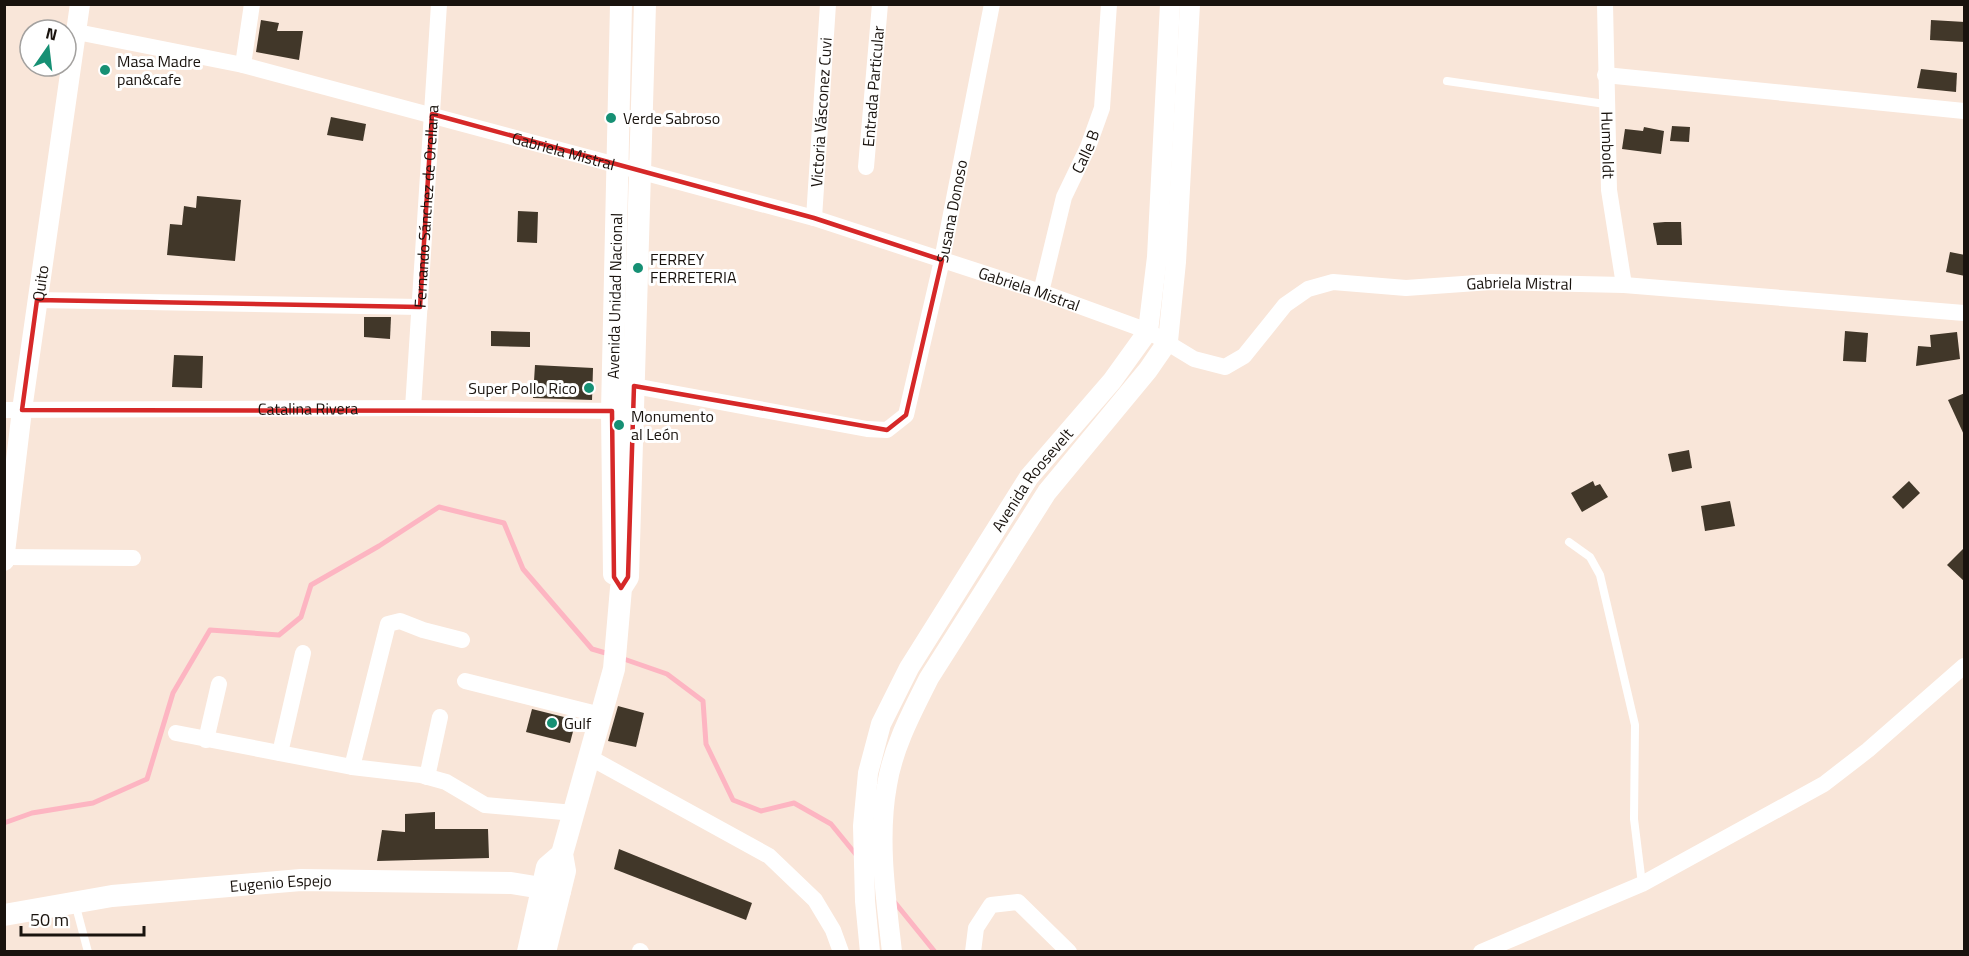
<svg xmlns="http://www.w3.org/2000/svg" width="1969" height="956" viewBox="0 0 1969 956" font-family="'Titillium Web',sans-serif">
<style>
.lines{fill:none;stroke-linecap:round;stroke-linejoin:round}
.stream{stroke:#fdb5c2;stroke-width:5}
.building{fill:#413729}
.service{stroke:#fff;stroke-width:8}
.minor{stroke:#fff;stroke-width:16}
.tertiary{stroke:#fff;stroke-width:20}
.secondary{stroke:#fff;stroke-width:22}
.marked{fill:none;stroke:#d62828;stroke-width:4.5;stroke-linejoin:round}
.poi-dot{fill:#169074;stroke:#fff;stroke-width:2}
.labels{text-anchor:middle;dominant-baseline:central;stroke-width:6;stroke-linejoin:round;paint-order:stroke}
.poi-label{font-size:16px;fill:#19130e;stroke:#fff;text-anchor:start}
.street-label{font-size:16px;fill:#19130e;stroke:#fff}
</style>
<rect width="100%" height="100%" fill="#f9e6d9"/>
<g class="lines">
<g class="stream">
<polyline points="621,658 667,674 703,701 706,744 733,800 761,811 794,803 831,824 858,857"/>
<polyline points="4,823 32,813 93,803 147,779 173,693 210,630 279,635 301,617 311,585 379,546 439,507 504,523 523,569 592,649 609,654"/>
<polyline points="892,899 935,952"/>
</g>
</g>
<g class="building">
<polygon points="261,20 279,23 277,31 303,31 299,60 256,52"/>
<polygon points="1931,20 1965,22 1965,42 1930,40"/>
<polygon points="1921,69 1957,73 1956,92 1917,88"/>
<polygon points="331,117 366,124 363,141 327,135"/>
<polygon points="1672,126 1690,127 1689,142 1670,141"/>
<polygon points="1644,127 1664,131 1661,154 1622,149 1625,129 1643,131"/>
<polygon points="197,196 241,200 235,261 167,255 170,224 182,225 184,206 196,208"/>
<polygon points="518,211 538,212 537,243 517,242"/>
<polygon points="1665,222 1681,222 1682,245 1657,245 1653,223"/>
<polygon points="1950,252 1965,255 1965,276 1946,272"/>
<polygon points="364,317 391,317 390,339 364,337"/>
<polygon points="491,331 530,332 530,347 491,346"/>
<polygon points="1845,331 1868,333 1866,362 1843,361"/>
<polygon points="1957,332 1960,359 1916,366 1918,346 1931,347 1930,335"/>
<polygon points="174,355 203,356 202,388 172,387"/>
<polygon points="535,365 593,368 592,400 533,398"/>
<polygon points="1965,393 1965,437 1948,400"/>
<polygon points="1689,450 1692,468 1672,472 1668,454"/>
<polygon points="1593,481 1595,486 1600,484 1608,497 1582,512 1571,493"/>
<polygon points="1909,481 1920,493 1903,509 1892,497"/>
<polygon points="1730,501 1735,526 1705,531 1701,506"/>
<polygon points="1965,547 1965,582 1947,565"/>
<polygon points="618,706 644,713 636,747 608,741"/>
<polygon points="532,709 576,720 570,743 526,732"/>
<polygon points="435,812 435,829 488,829 489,858 377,861 382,830 405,832 405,814"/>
<polygon points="619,849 752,903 746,920 614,869"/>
</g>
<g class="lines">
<g class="service">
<polyline points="1447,81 1605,104"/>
<polyline points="1569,542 1590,557 1600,575 1635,725 1634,819 1642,884"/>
<polyline points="75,903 88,952"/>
</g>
<g class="minor">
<path id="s1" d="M1605,4L1609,190L1624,285"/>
<path id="s2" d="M77,32L243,65L814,218L1041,292L1148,331L1194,359L1225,367L1244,356L1285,305L1308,289L1333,282L1406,288L1491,282L1624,285L1964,313"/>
<polyline points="243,65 252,4"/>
<polyline points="1605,75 1964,111"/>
<path id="s3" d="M866,167L880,4"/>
<path id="s4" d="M814,218L828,4"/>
<path id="s5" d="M1041,292L1064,197L1088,147L1102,108L1109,4"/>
<polyline points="37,300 420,307"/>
<path id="s6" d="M634,386L867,429L887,430L906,415L942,260L992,4"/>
<path id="s7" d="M413,408L439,4"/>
<path id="s8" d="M4,410L413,408L612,411"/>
<polyline points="4,557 133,558"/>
<polyline points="462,640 423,630 400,621 388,624 352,767 421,775 446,782 485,805 574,813"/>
<polyline points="465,681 601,715"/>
<polyline points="176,733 352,767"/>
<polyline points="206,740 219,684"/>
<polyline points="280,753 303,653"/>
<polyline points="589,757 769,856 815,900 833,930 841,952"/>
<polyline points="427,777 440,717"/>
<polyline points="640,951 641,952"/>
<polyline points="973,952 976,928 991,905 1018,902 1069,952"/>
<polyline points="1481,952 1642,884 1824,784 1868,750 1964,666"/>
</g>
<g class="tertiary">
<path id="s9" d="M4,561L22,410L80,4"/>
<path id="s10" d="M870,952L865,901L863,826L868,773L881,724L909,668L1029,477L1112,381L1148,331L1157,257L1170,4"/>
<path d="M892,952C886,898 877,839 887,785C893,747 912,712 929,678L1047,492L1148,370L1168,341L1176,262L1190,4"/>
</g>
<g class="secondary">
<path id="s11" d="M614,574L612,411L621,4"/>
<path id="s12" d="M4,915L112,896L301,880L511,883L560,891"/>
<polyline points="528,952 547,867 562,854"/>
<polyline points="545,952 565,871 562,854 614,669 621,588 628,577 645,4"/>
</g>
</g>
<path class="marked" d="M432,114L814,218L942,260L906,415L887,430L634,386L628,577L621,588L614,577L612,411L22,410L37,300L420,307Z"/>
<g class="poi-dot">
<circle cx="105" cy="70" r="6"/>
<circle cx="611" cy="118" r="6"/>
<circle cx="638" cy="268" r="6"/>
<circle cx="589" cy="388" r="6"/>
<circle cx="619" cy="425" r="6"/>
<circle cx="552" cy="723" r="6"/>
</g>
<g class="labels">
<g class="poi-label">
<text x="117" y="61">Masa Madre<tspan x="117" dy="18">pan&amp;cafe</tspan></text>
<text x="623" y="118">Verde Sabroso</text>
<text x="650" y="259">FERREY<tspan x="650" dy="18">FERRETERIA</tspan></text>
<text x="577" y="388" text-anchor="end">Super Pollo Rico</text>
<text x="631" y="416">Monumento<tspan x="631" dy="18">al León</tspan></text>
<text x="564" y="723">Gulf</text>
</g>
<g class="street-label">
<text stroke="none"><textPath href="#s3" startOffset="81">Entrada Particular</textPath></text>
<text stroke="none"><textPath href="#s4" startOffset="106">Victoria Vásconez Cuvi</textPath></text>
<text stroke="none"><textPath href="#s1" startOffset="141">Humboldt</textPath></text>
<text stroke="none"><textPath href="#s2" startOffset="501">Gabriela Mistral</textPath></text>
<text stroke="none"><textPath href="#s5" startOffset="148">Calle B</textPath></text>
<text stroke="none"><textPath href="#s7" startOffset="202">Fernando Sánchez de Orellana</textPath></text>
<text stroke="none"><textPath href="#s6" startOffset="490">Susana Donoso</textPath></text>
<text stroke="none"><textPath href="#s9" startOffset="280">Quito</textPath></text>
<text stroke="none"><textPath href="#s2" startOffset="1527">Gabriela Mistral</textPath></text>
<text stroke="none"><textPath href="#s2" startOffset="987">Gabriela Mistral</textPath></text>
<text stroke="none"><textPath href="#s11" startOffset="278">Avenida Unidad Nacional</textPath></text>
<text stroke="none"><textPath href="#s8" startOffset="304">Catalina Rivera</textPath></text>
<text stroke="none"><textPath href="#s10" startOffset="518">Avenida Roosevelt</textPath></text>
<text stroke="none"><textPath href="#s12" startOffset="279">Eugenio Espejo</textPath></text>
</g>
</g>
<rect width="1969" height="956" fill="none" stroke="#19130e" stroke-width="12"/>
<g transform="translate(48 48) rotate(14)"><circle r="28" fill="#ffffff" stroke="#a3a19f" stroke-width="1.5"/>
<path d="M0-4.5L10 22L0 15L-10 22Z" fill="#169074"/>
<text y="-9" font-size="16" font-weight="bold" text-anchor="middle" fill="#19130e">N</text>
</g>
<path d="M21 926v9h123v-9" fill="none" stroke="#19130e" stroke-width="3"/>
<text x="30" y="926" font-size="18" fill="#19130e" stroke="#ffffff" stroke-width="4.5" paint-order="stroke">50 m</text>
</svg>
